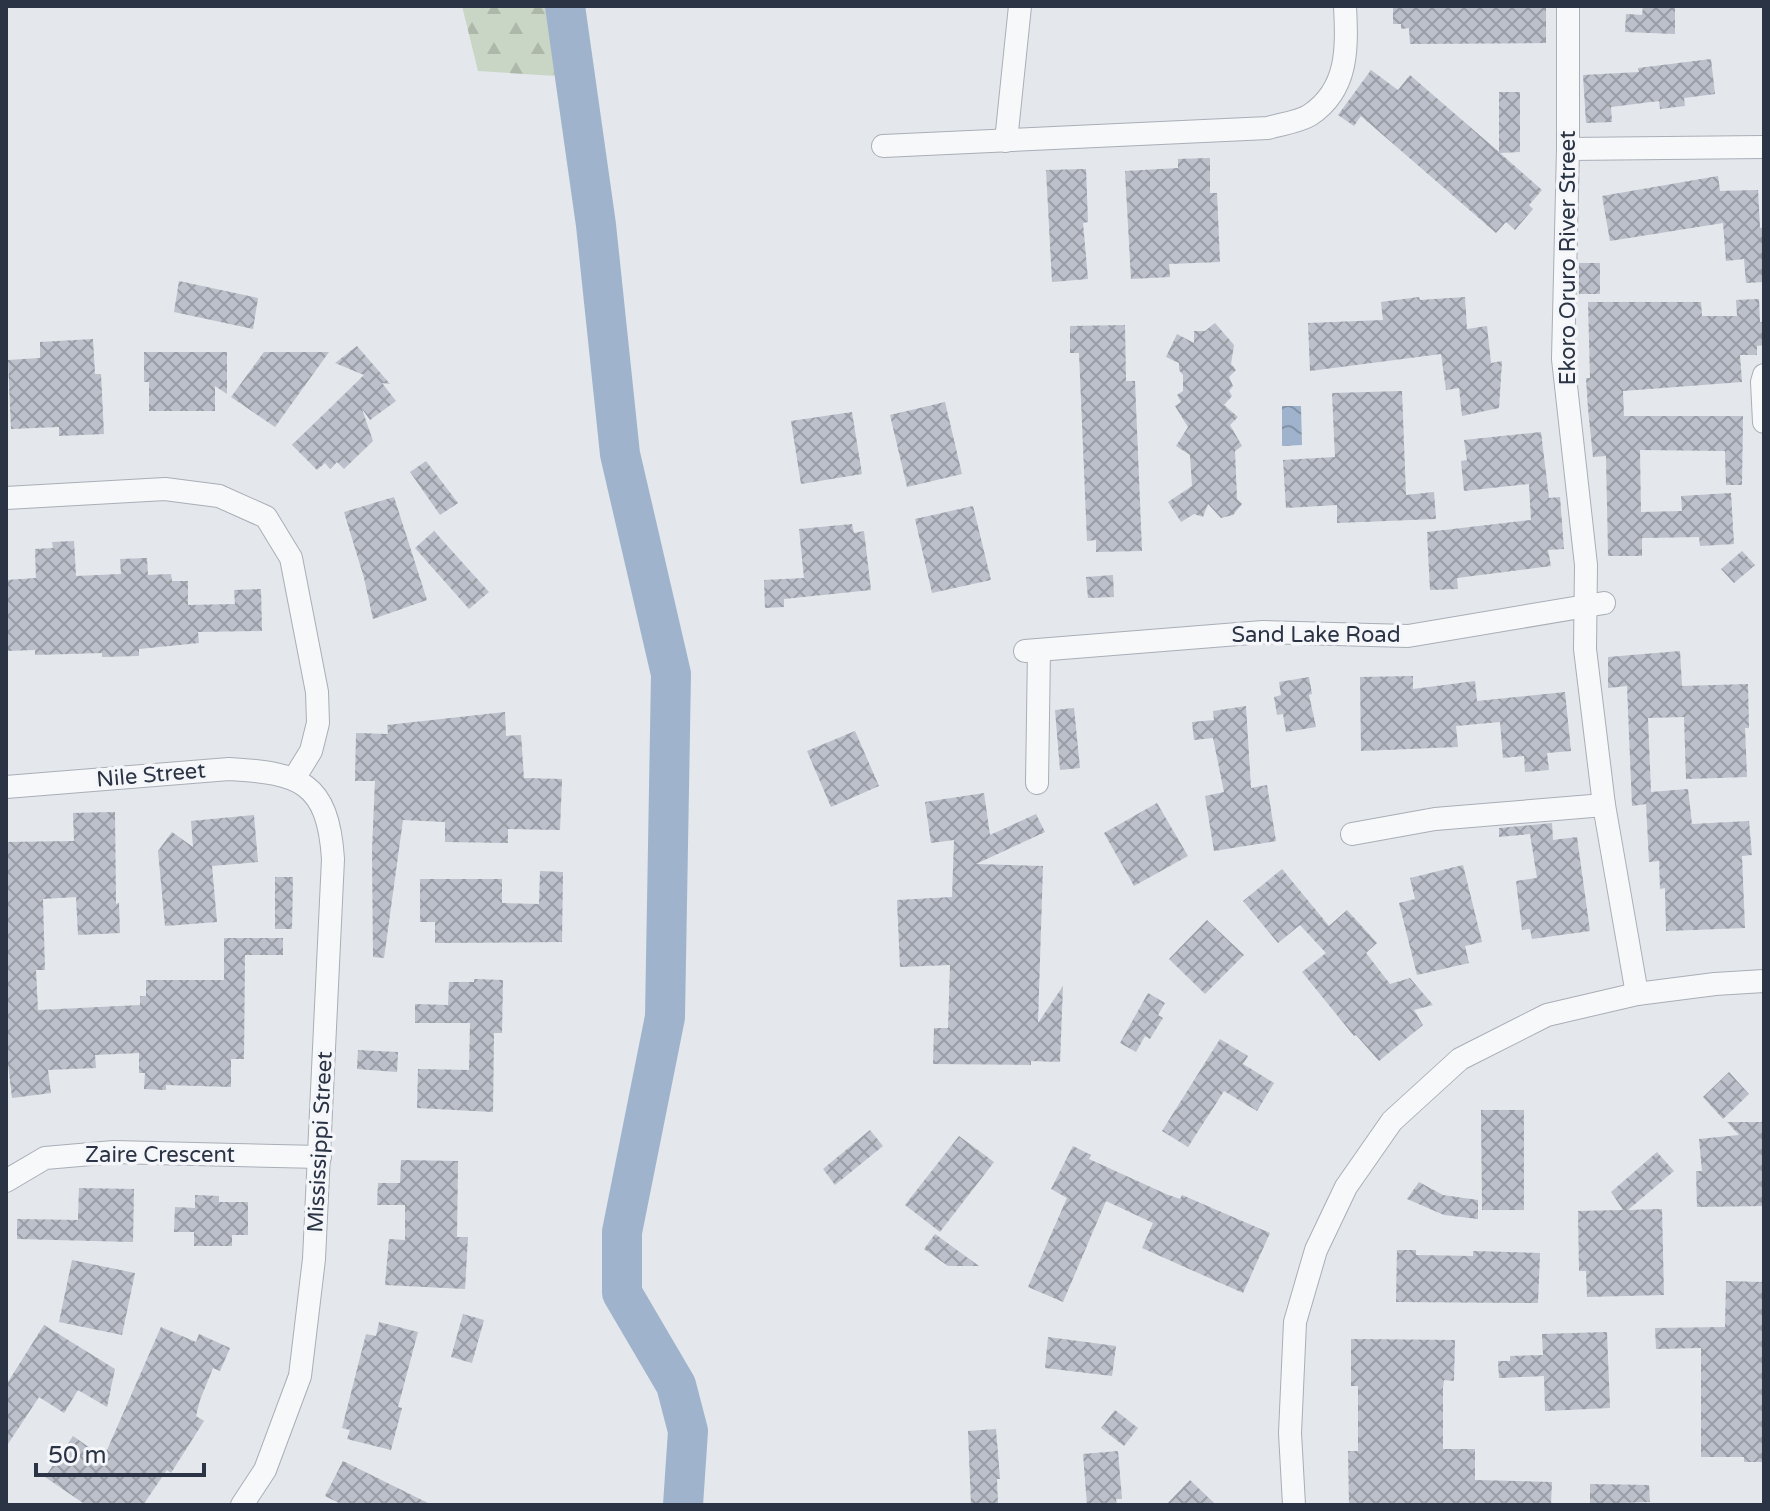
<svg xmlns="http://www.w3.org/2000/svg" width="1770" height="1511" viewBox="0 0 1770 1511" font-family="'Varela Round',sans-serif">
<style>
.forest{fill:url(#forest-firs)}
.water{fill:url(#water-waves)}
.lines{fill:none;stroke-linecap:round;stroke-linejoin:round}
.river{stroke:#9fb4cc;stroke-width:40}
.building{fill:url(#building-cross-hatch)}
.street-casing{stroke:#a9aeb7;stroke-width:24}
.street{stroke:#f7f8fa;stroke-width:22}
.labels{text-anchor:middle;dominant-baseline:central;stroke-width:7;stroke-linejoin:round;paint-order:stroke}
.street-label{font-size:22px;fill:#2b3445;stroke:#f4f6f9}
</style>
<defs>
<pattern id="forest-firs" width="22" height="20" patternUnits="userSpaceOnUse" patternTransform="scale(2)"><rect width="22" height="20" fill="#c9d6c5"/><path d="M5 1l3.5 6h-7zM16 11l3.5 6h-7z" fill="#adb8ab"/></pattern>
<pattern id="water-waves" width="16" height="10" patternUnits="userSpaceOnUse" patternTransform="scale(2)"><rect width="16" height="10" fill="#9fb4cc"/><path d="M0 5q4-4 8 0t8 0" fill="none" stroke="#8293a7"/></pattern>
<pattern id="building-cross-hatch" width="8" height="8" patternUnits="userSpaceOnUse" patternTransform="scale(2)"><rect width="8" height="8" fill="#bbc0ca"/><path d="M0 0l8 8M0 8l8-8" fill="none" stroke="#989da6"/></pattern>
</defs>
<rect width="100%" height="100%" fill="#e4e7ec"/>
<polygon class="forest" points="462,6 545,6 556,76 478,71"/>
<polygon class="water" points="1301,406 1302,445 1282,446 1282,406"/>
<g class="lines">
<polyline class="river" points="565,6 596,225 620,454 671,674 665,1017 622,1232 622,1293 676,1385 688,1431 683,1505"/>
</g>
<g class="building">
<polygon points="1393,6 1546,6 1546,43 1410,44 1409,28 1401,29 1401,24 1393,24"/>
<polygon points="1643,6 1675,6 1675,34 1625,32 1626,14 1642,15"/>
<polygon points="1711,59 1715,94 1684,98 1685,106 1660,109 1659,101 1611,107 1612,122 1586,123 1583,75 1639,72 1638,68"/>
<polygon points="1371,70 1398,90 1410,75 1499,152 1499,92 1520,92 1520,152 1500,153 1542,190 1529,205 1533,209 1515,230 1506,222 1496,233 1361,116 1354,126 1338,115"/>
<polygon points="1210,158 1210,193 1217,193 1220,262 1169,264 1170,277 1131,279 1125,171 1178,168 1178,159"/>
<polygon points="1086,169 1088,222 1083,223 1088,279 1052,282 1046,170"/>
<polygon points="1718,176 1720,191 1758,190 1760,228 1764,227 1764,282 1746,283 1744,259 1726,261 1723,223 1610,241 1602,196"/>
<rect x="1579" y="263" width="21" height="31"/>
<polygon points="179,281 258,298 253,329 174,312"/>
<polygon points="1419,297 1420,300 1465,297 1467,329 1487,326 1491,363 1502,361 1499,408 1462,416 1459,388 1446,390 1441,354 1310,371 1308,323 1383,320 1381,302"/>
<polygon points="1759,299 1760,322 1764,322 1764,345 1757,346 1757,355 1740,355 1742,382 1623,391 1624,416 1743,416 1742,485 1726,485 1725,451 1640,450 1641,512 1682,511 1681,496 1731,493 1734,544 1700,546 1699,537 1642,538 1642,556 1608,556 1606,456 1593,457 1588,409 1586,378 1590,378 1588,302 1701,302 1702,316 1737,316 1736,300"/>
<polygon points="1215,323 1234,345 1231,364 1236,370 1229,377 1233,386 1229,391 1232,396 1224,405 1238,417 1230,425 1242,446 1235,451 1237,499 1242,504 1233,515 1221,518 1208,504 1203,517 1194,514 1181,522 1168,502 1192,486 1190,455 1176,446 1188,427 1175,406 1181,402 1177,395 1183,391 1183,375 1179,370 1179,363 1166,357 1177,334 1194,343 1194,331 1205,331"/>
<polygon points="1125,325 1126,381 1135,381 1142,551 1096,552 1096,540 1087,541 1079,353 1070,353 1070,326"/>
<polygon points="93,339 95,374 101,374 104,434 59,436 59,427 11,429 8,360 40,358 40,342"/>
<polygon points="357,346 390,384 382,383 396,401 370,420 362,409 373,441 344,469 337,462 330,469 325,463 317,470 292,445 364,375 335,363"/>
<polygon points="144,352 227,352 227,394 215,386 215,411 149,411 149,382 144,382"/>
<polygon points="264,352 329,352 275,427 231,397"/>
<polygon points="1402,391 1406,495 1434,492 1436,519 1337,523 1337,505 1286,508 1283,460 1335,457 1332,393"/>
<polygon points="945,402 962,474 907,487 890,415"/>
<polygon points="852,412 862,474 801,484 791,421"/>
<polygon points="1541,432 1549,498 1560,497 1564,549 1548,550 1551,566 1457,578 1458,589 1430,590 1427,532 1531,520 1529,484 1464,491 1461,461 1467,460 1464,440"/>
<polygon points="426,461 458,503 440,515 410,472"/>
<polygon points="394,497 427,600 373,619 364,578 344,512"/>
<polygon points="973,506 991,580 932,593 915,519"/>
<polygon points="852,524 854,533 864,531 871,590 784,599 784,607 765,608 764,580 804,578 799,529"/>
<polygon points="434,531 489,592 469,609 415,548"/>
<polygon points="74,541 76,576 121,574 120,559 147,558 148,575 171,574 172,581 188,581 188,605 235,604 234,590 261,589 262,631 198,632 199,643 139,649 139,656 102,657 102,653 35,655 35,650 6,651 6,580 36,578 35,549 53,548 52,542"/>
<polygon points="1742,551 1755,565 1734,583 1721,569"/>
<polygon points="1113,575 1114,597 1088,598 1086,577"/>
<polygon points="1680,651 1682,686 1748,684 1749,728 1745,728 1747,777 1686,779 1684,717 1648,718 1651,792 1688,789 1692,824 1749,821 1752,855 1742,856 1745,928 1666,931 1665,888 1660,889 1659,861 1649,862 1646,804 1632,806 1627,686 1608,688 1608,657"/>
<polygon points="1413,676 1413,689 1475,681 1477,701 1565,692 1571,751 1547,753 1549,770 1525,772 1524,756 1503,758 1500,722 1456,726 1458,747 1361,751 1360,677"/>
<polygon points="1309,677 1312,694 1309,695 1316,727 1286,732 1283,714 1277,715 1274,697 1281,695 1279,682"/>
<polygon points="1246,706 1251,788 1267,785 1276,841 1214,851 1205,796 1224,792 1213,738 1194,740 1192,722 1214,720 1213,711"/>
<polygon points="1074,708 1080,768 1060,770 1055,710"/>
<polygon points="505,712 506,736 521,735 524,778 562,779 560,830 508,829 508,843 445,842 445,822 403,820 384,958 373,957 372,850 375,781 355,781 356,733 388,734 387,725"/>
<polygon points="855,731 879,786 831,807 807,751"/>
<polygon points="984,793 990,835 1036,814 1045,832 976,864 1043,866 1038,1023 1063,986 1060,1062 1031,1061 1031,1065 933,1064 934,1028 948,1028 950,965 900,967 897,900 952,897 954,840 931,843 925,802"/>
<polygon points="1157,803 1188,856 1134,886 1104,833"/>
<polygon points="115,812 116,904 119,903 120,933 78,935 76,897 43,899 45,970 36,970 38,1010 140,1005 140,996 146,996 146,980 224,980 224,938 283,938 283,955 245,955 244,1059 231,1059 231,1087 166,1085 166,1090 144,1089 145,1073 139,1073 139,1053 95,1055 96,1068 48,1070 51,1093 12,1098 6,1046 6,842 74,841 73,813"/>
<polygon points="254,815 258,862 212,866 217,922 165,926 158,851 172,832 193,847 191,821"/>
<polygon points="1552,823 1553,840 1577,837 1590,931 1532,939 1530,929 1522,930 1516,881 1537,878 1530,834 1499,837 1499,828"/>
<polygon points="1463,865 1482,942 1465,946 1469,963 1417,975 1399,903 1415,899 1410,878"/>
<polygon points="1282,869 1329,926 1347,910 1377,943 1366,953 1390,984 1410,978 1433,1005 1414,1010 1423,1025 1379,1061 1356,1035 1354,1036 1302,972 1326,953 1300,925 1278,943 1243,901"/>
<polygon points="540,871 563,872 562,942 435,943 435,922 420,922 420,879 502,879 502,903 539,904"/>
<polygon points="275,877 293,877 292,929 275,929"/>
<polygon points="1207,920 1244,955 1205,994 1169,959"/>
<polygon points="474,979 503,980 502,1033 494,1033 493,1112 417,1108 418,1069 469,1070 470,1023 415,1023 415,1004 448,1005 449,982 474,982"/>
<polygon points="1148,993 1165,1003 1158,1015 1163,1018 1150,1039 1145,1036 1136,1052 1120,1043"/>
<polygon points="1220,1039 1248,1056 1243,1064 1274,1083 1257,1111 1224,1091 1188,1147 1162,1131"/>
<polygon points="358,1050 398,1052 397,1072 357,1069"/>
<polygon points="1729,1072 1749,1094 1723,1119 1703,1097"/>
<polygon points="1481,1110 1524,1110 1524,1210 1482,1210"/>
<polygon points="1727,1122 1764,1122 1764,1206 1697,1207 1696,1171 1702,1171 1699,1139 1739,1135"/>
<polygon points="870,1130 883,1146 835,1185 823,1169"/>
<polygon points="959,1136 994,1162 940,1232 905,1205"/>
<polygon points="1073,1146 1091,1155 1089,1159 1166,1194 1180,1199 1182,1195 1270,1233 1243,1293 1142,1248 1153,1223 1106,1201 1063,1302 1028,1287 1067,1198 1051,1189"/>
<polygon points="1657,1152 1674,1171 1628,1210 1662,1209 1664,1295 1587,1297 1586,1271 1579,1271 1578,1211 1623,1210 1611,1192"/>
<polygon points="401,1160 458,1161 457,1237 468,1237 465,1289 385,1285 389,1239 405,1240 405,1205 377,1205 378,1183 400,1183"/>
<polygon points="1419,1182 1443,1195 1478,1200 1478,1219 1444,1215 1407,1199"/>
<polygon points="79,1188 134,1189 133,1242 17,1239 17,1219 78,1220"/>
<polygon points="195,1195 219,1196 219,1202 248,1202 248,1235 232,1235 232,1246 194,1246 194,1232 174,1232 175,1207 195,1208"/>
<polygon points="935,1234 979,1266 948,1266 924,1249"/>
<polygon points="1397,1250 1416,1250 1416,1255 1473,1256 1473,1251 1540,1253 1538,1303 1396,1302"/>
<polygon points="72,1260 135,1273 122,1335 59,1322"/>
<polygon points="1726,1281 1764,1282 1764,1462 1744,1462 1744,1457 1701,1457 1701,1348 1656,1349 1655,1328 1725,1327"/>
<polygon points="463,1314 484,1320 472,1363 451,1357"/>
<polygon points="379,1322 418,1332 398,1407 402,1408 391,1450 347,1439 350,1430 342,1428 366,1334 376,1336"/>
<polygon points="44,1325 115,1369 107,1407 78,1390 64,1413 39,1397 6,1447 6,1385"/>
<polygon points="161,1327 196,1342 199,1334 230,1348 220,1371 213,1368 200,1400 196,1416 204,1421 171,1473 167,1470 143,1505 86,1505 45,1477 73,1436 97,1453 100,1448 107,1450"/>
<polygon points="1607,1332 1610,1408 1545,1411 1544,1376 1499,1378 1498,1361 1510,1361 1510,1356 1543,1355 1542,1334"/>
<polygon points="1048,1337 1116,1346 1112,1376 1045,1368"/>
<polygon points="1351,1339 1455,1340 1454,1381 1444,1380 1443,1387 1443,1449 1475,1449 1475,1480 1552,1482 1551,1505 1349,1505 1348,1451 1358,1451 1358,1386 1351,1386"/>
<polygon points="1115,1410 1138,1428 1124,1446 1101,1428"/>
<polygon points="996,1429 1000,1479 997,1479 998,1505 971,1505 968,1431"/>
<polygon points="1118,1451 1122,1499 1116,1499 1117,1505 1087,1505 1083,1454"/>
<polygon points="343,1461 432,1505 343,1505 325,1496"/>
<polygon points="1190,1480 1216,1505 1166,1505"/>
<polygon points="1590,1484 1649,1485 1650,1502 1590,1504"/>
</g>
<g class="lines">
<g class="street-casing">
<g id="street">
<polyline points="1568,6 1568,149 1563,359 1586,565 1585,649 1604,805 1637,994"/>
<polyline points="1006,141 1020,6"/>
<path d="M883,146L1268,128C1281,124 1299,122 1310,115C1349,89 1347,47 1345,6"/>
<polyline points="1568,149 1764,147"/>
<polyline points="1764,375 1762,382 1764,422"/>
<polyline points="6,498 165,489 219,496 266,517 291,558 317,692 318,723 311,751 295,777"/>
<polyline points="1025,651 1263,632 1408,636 1604,603"/>
<polyline points="1037,783 1039,650"/>
<path d="M6,787L229,769C299,773 328,781 333,859L314,1259L300,1376L265,1470L242,1505"/>
<polyline points="1352,834 1435,819 1604,805"/>
<polyline points="6,1181 45,1158 114,1152 320,1157"/>
<polyline points="1294,1505 1290,1433 1295,1322 1316,1250 1346,1187 1392,1121 1460,1059 1547,1015 1637,994 1715,984 1764,981"/>
</g>
</g>
<use href="#street" class="street"/>
</g>
<g class="labels">
<g class="street-label">
<text transform="translate(1568 258) rotate(-90)">Ekoro Oruro River Street</text>
<text x="1316" y="635">Sand Lake Road</text>
<text transform="translate(151 775) rotate(-5)">Nile Street</text>
<text transform="translate(320 1142) rotate(-87)">Mississippi Street</text>
<text x="160" y="1155">Zaire Crescent</text>
</g>
</g>
<rect width="1770" height="1511" fill="none" stroke="#2b3445" stroke-width="16"/>
<path d="M36 1463v12h168v-12" fill="none" stroke="#2b3445" stroke-width="4"/>
<text x="48" y="1463" font-size="24" fill="#2b3445" stroke="#f4f6f9" stroke-width="6" paint-order="stroke">50 m</text>
</svg>
